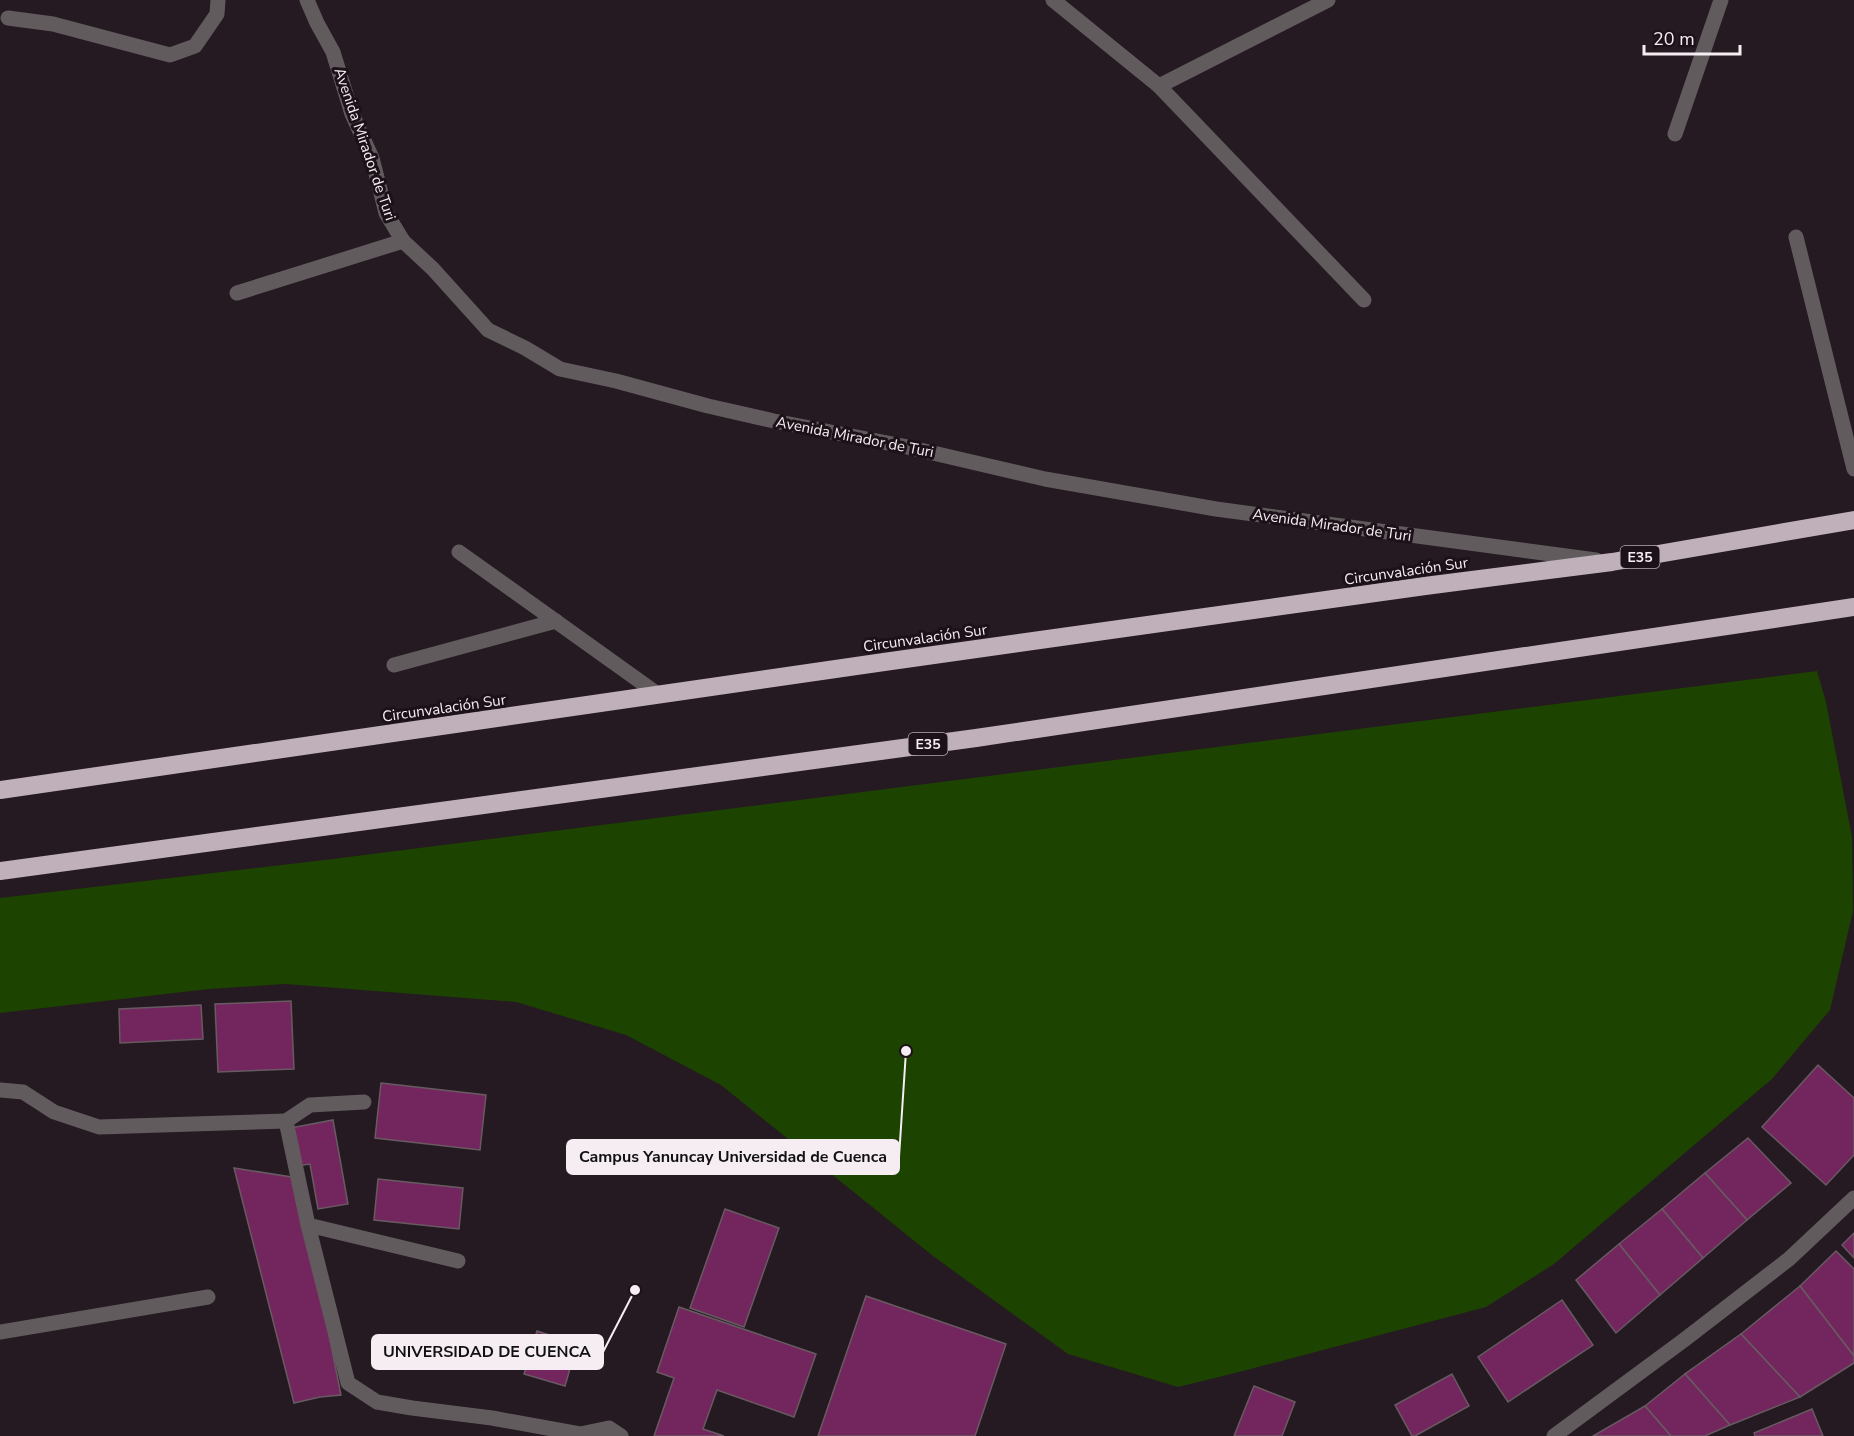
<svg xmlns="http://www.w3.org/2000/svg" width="1854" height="1436" viewBox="0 0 1854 1436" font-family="'Nunito Sans',sans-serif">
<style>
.green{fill:#1d4301}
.building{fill:#73265d;stroke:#685a62;stroke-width:1.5}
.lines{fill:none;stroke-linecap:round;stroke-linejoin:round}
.minor{stroke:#615b5e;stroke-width:15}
.highway{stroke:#c0b0b9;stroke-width:18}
.labels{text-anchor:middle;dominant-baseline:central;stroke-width:6;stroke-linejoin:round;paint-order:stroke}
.shield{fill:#1c1118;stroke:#b4abb1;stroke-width:1.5}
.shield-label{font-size:14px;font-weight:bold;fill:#f5edf2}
.street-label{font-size:15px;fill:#f5edf2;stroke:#1c1118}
.leader{fill:none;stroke:#f5edf2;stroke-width:2}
.callout-dot{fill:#f5edf2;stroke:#1c1118;stroke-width:2}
.callout{fill:#f5edf2;stroke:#f5edf2;stroke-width:2}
.callout-label{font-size:16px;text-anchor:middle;font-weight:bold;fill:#111}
</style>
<rect width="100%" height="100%" fill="#251a21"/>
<polygon class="green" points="1817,671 1826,702 1852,837 1853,911 1830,1010 1772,1079 1554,1264 1486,1307 1243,1371 1178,1387 1068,1354 933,1256 721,1085 626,1035 516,1002 286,984 209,989 0,1013 0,898 333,859"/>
<g class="building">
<polygon points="291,1001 294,1069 218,1072 215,1004"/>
<polygon points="201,1005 203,1039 120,1043 119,1009"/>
<polygon points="1818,1065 1854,1098 1854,1155 1826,1185 1762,1127"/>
<polygon points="381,1083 486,1095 480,1150 375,1138"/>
<polygon points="333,1120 348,1204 318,1209 310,1164 297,1166 290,1128"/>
<polygon points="1748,1138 1791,1183 1747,1220 1705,1173"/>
<polygon points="234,1168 298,1178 341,1395 320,1397 294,1403"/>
<polygon points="1705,1173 1747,1220 1703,1258 1662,1209"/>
<polygon points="378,1179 463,1188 459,1229 374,1220"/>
<polygon points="725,1209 779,1228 744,1327 690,1308"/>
<polygon points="1662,1209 1703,1258 1660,1295 1619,1244"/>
<polygon points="1854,1233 1854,1258 1842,1245"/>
<polygon points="1619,1244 1660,1295 1616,1333 1576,1280"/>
<polygon points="1836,1251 1854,1269 1854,1356 1800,1286"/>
<polygon points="1800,1286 1854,1356 1854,1363 1800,1397 1741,1334"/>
<polygon points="866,1296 1006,1344 975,1436 818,1436"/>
<polygon points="1562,1300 1593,1345 1508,1402 1478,1357"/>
<polygon points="679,1307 816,1354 794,1417 717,1390 703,1429 724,1436 654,1436 674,1378 657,1372"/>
<polygon points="537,1331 577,1344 565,1386 524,1374"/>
<polygon points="1741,1334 1800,1397 1730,1425 1685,1374"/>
<polygon points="1452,1374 1469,1406 1415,1436 1412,1436 1395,1405"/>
<polygon points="1685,1374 1730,1425 1705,1436 1671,1436 1645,1406"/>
<polygon points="1254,1386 1295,1402 1282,1436 1234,1436"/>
<polygon points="1645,1406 1671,1436 1593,1436"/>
<polygon points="1812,1409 1823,1436 1755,1436 1754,1433"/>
</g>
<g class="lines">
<g class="minor">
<polyline points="307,0 317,23 333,52 352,114 372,158 386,213 403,241 433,269 488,330 525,348 560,369 616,381 708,406 774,421 903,446 1045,479 1216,509 1596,560"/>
<polyline points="1053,0 1159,86 1328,0"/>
<polyline points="8,18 53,24 170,55 195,46 217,14 218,0"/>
<polyline points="1159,86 1364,300"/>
<polyline points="1675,134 1721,0"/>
<polyline points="1796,237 1854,469"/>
<polyline points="237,293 403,241"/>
<polyline points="459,552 659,695"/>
<polyline points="394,665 556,621"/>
<polyline points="0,1090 23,1092 54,1112 99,1127 286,1121 308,1225 348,1383 377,1402 412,1408 492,1418 580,1434 609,1428 621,1436"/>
<polyline points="286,1121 310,1105 364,1102"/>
<polyline points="308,1225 458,1261"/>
<polyline points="0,1332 208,1297"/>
<polyline points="1554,1436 1684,1340 1789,1259 1854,1198"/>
</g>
<g class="highway">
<polyline points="0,790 884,662 1425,586 1612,562 1854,520"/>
<polyline points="0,871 976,738 1854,607"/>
</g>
</g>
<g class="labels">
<g class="shield">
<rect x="1620.5" y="546" width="39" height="22" rx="4.5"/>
<rect x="908.5" y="733" width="39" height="22" rx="4.5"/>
</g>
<g class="shield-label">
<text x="1640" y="557">E35</text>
<text x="928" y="744">E35</text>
</g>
<g class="street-label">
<text transform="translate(365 144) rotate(71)">Avenida Mirador de Turi</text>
<text transform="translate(855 437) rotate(11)">Avenida Mirador de Turi</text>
<text transform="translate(1332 525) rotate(8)">Avenida Mirador de Turi</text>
<text transform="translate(1406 571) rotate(-8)">Circunvalación Sur</text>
<text transform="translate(925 638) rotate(-8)">Circunvalación Sur</text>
<text transform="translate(444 708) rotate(-8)">Circunvalación Sur</text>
</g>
</g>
<path class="leader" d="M906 1051L899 1157M635 1290L603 1352"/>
<g class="callout-dot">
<circle cx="906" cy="1051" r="6"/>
<circle cx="635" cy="1290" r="6"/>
</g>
<g class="callout">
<rect x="567" y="1140" width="332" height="34" rx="6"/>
<rect x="372" y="1335" width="231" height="34" rx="6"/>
</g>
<g class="callout-label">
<text x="733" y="1162">Campus Yanuncay Universidad de Cuenca</text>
<text x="487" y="1357">UNIVERSIDAD DE CUENCA</text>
</g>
<path d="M1644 45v9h96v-9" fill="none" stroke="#f5edf2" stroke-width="3"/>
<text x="1653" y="45" font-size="18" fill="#f5edf2" stroke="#1c1118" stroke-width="4.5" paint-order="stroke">20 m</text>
</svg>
